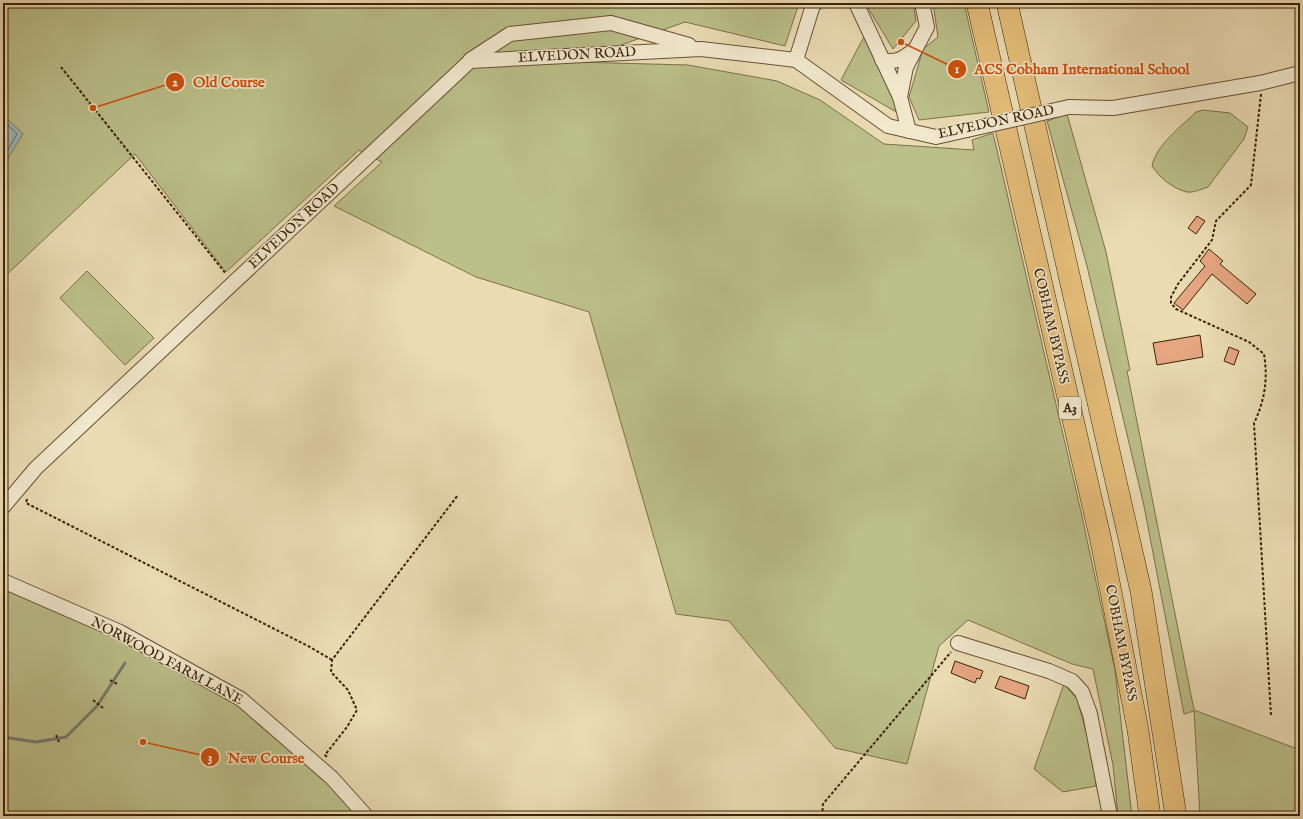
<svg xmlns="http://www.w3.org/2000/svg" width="1303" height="819" viewBox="0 0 1303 819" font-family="'IM FELL English',serif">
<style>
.green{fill:#bbbf8a;stroke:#7c7148}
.water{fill:#9db8b8;stroke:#767c71}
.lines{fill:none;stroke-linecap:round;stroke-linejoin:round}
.shore{stroke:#6c6e5f;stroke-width:1}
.stream{stroke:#767c71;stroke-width:3}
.building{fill:#e5a681;stroke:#3c2306}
.minor-casing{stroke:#685131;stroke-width:16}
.highway-casing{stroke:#3c2306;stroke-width:22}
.path{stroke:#3c2306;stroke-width:2;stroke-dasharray:3 2;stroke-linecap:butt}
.minor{stroke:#f1e8ce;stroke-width:14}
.highway{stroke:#e5be7a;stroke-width:21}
.minor-bridge-casing{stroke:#685131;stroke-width:16;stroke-linecap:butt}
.minor-bridge{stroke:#f1e8ce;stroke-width:14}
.labels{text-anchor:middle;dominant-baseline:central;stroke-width:3;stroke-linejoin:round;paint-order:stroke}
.shield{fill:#f1e8ce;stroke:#725e42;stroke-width:1}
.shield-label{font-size:13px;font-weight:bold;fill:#3c2306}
.street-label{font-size:14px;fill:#3c2306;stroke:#f1e8ce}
.leader{fill:none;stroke:#ce510b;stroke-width:1.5}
.callout-dot{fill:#ce510b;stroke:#f1e8ce;stroke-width:1.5}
.mark-label{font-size:12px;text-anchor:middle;font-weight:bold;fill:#fff}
.callout-label{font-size:15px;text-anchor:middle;font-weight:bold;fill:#ce510b;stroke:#f1e8ce;stroke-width:3;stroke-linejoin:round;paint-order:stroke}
</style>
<rect width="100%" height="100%" fill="#eadbb3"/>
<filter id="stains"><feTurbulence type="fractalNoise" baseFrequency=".005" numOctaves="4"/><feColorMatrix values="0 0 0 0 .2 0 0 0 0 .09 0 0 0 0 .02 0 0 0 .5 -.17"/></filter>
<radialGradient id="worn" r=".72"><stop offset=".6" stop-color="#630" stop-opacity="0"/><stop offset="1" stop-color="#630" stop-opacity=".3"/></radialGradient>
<g class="green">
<polygon points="3,3 807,3 798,6 785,46 685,22 574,62 688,65 777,81 820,100 884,144 974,150 972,140 993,133 1081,512 1115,670 1132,816 1118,816 1113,765 1093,669 1072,664 968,620 939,646 907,764 835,748 729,621 676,614 589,312 476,277 334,206 382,162 359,150 226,272 135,154 3,278"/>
<polygon points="865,3 913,3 916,21 893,49"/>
<polygon points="933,3 964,3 989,112 919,120 909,97 923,49 938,37"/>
<polygon points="866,33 884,71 898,113 841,80"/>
<path d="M1203,110L1230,113L1248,127L1244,139L1208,187C1202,189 1193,193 1187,192C1173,189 1159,177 1152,166C1156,145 1181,127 1196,112Z"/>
<polygon points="1067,114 1106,252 1130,370 1127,371 1194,710 1300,750 1300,816 1200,816 1194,711 1184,714 1144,506 1087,266 1047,121"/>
<polygon points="87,271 154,338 125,365 60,298"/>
<polygon points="3,588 122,639 237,704 328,779 357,816 3,816"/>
<polygon points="1064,684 1077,699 1094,760 1096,786 1063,792 1034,769"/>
</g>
<polygon class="water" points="3,115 23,134 3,166"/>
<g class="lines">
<polyline class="shore" points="3,120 17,134 3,158"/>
<polyline class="stream" points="3,737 36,742 66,737 97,706 125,663"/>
</g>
<g class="building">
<polygon points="1197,216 1205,221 1196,234 1188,228"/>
<polygon points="1209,249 1223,261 1220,264 1256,294 1247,304 1212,274 1183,310 1174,303 1205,266 1200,261"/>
<polygon points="1200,335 1203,357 1157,365 1153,343"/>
<polygon points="1229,347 1239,351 1234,365 1224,361"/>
<polygon points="955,661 983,671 980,679 977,678 975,683 951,673"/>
<polygon points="1000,676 1029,686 1025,699 995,688"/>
</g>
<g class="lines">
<g class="minor-casing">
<g id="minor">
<polyline points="856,3 900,97"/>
<polyline points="470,60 510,34 611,23 689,45"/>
<polyline points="796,60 813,5 816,3"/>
<path d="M882,60C896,63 903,59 914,50"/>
<polyline points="1069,107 1113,108 1260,83 1300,73"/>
<polyline points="909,131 900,97 906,67 927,27 922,3"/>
<polyline points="3,507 36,468 470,61 701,49 796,60 888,126 936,137 967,130"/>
<polyline points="3,581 120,632 241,699 332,778 366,816"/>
<polyline points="958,643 1049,671 1072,681 1082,692 1090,714 1110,816"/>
</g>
</g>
<g class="highway-casing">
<g id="highway">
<polyline points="977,3 1101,541 1138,730 1150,816"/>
<polyline points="1007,3 1141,591 1176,816"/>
</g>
</g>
<g class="path">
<polyline points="61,67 226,274"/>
<path d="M1261,94L1251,185L1216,221L1212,240L1178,284L1171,297V303L1176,309L1249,342L1264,354C1268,379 1265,400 1254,423L1271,716"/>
<polyline points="27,499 26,503 310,647 332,660"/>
<polyline points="110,680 117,684"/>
<polyline points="93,700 103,708"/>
<polyline points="56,735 59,742"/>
<polyline points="327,757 325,755 347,727 357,710 348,690 331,672 332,660 458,495"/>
<polyline points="822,816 823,804 951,652"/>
</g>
<use href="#minor" class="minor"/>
<use href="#highway" class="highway"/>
<g class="minor-bridge-casing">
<polyline id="minor-bridge" points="967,130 1069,107"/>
</g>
<use href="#minor-bridge" class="minor-bridge"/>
</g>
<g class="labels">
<rect class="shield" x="1059" y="397" width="22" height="22" rx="3"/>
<g class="shield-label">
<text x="1070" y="408">A3</text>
</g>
<g class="street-label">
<text transform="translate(577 55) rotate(-3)">ELVEDON ROAD</text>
<text transform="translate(996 122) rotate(-12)">ELVEDON ROAD</text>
<text transform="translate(294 226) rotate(-43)">ELVEDON ROAD</text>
<text transform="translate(1051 326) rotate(77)">COBHAM BYPASS</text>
<text transform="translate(1121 643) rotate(79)">COBHAM BYPASS</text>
<text transform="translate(167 661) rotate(28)">NORWOOD FARM LANE</text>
</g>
</g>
<path class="leader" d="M901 42L957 69M93 108L175 82M143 742L210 757"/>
<g class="callout-dot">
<circle cx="901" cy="42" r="4"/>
<circle cx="93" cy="108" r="4"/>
<circle cx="143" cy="742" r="4"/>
<circle cx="957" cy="69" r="10"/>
<circle cx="175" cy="82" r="10"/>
<circle cx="210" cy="757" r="10"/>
</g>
<g class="mark-label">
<text x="957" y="73">1</text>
<text x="175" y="86">2</text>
<text x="210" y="761">3</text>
</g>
<g class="callout-label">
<text x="1082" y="74">ACS Cobham International School</text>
<text x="229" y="87">Old Course</text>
<text x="266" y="763">New Course</text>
</g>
<rect width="1303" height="819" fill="none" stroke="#eadbb3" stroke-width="16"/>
<rect x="4" y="4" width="1295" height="811" fill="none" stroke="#3c2306" stroke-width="2"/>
<rect x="8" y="8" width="1287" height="803" fill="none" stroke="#3c2306"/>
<rect width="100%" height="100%" filter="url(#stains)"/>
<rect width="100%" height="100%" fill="url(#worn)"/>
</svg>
